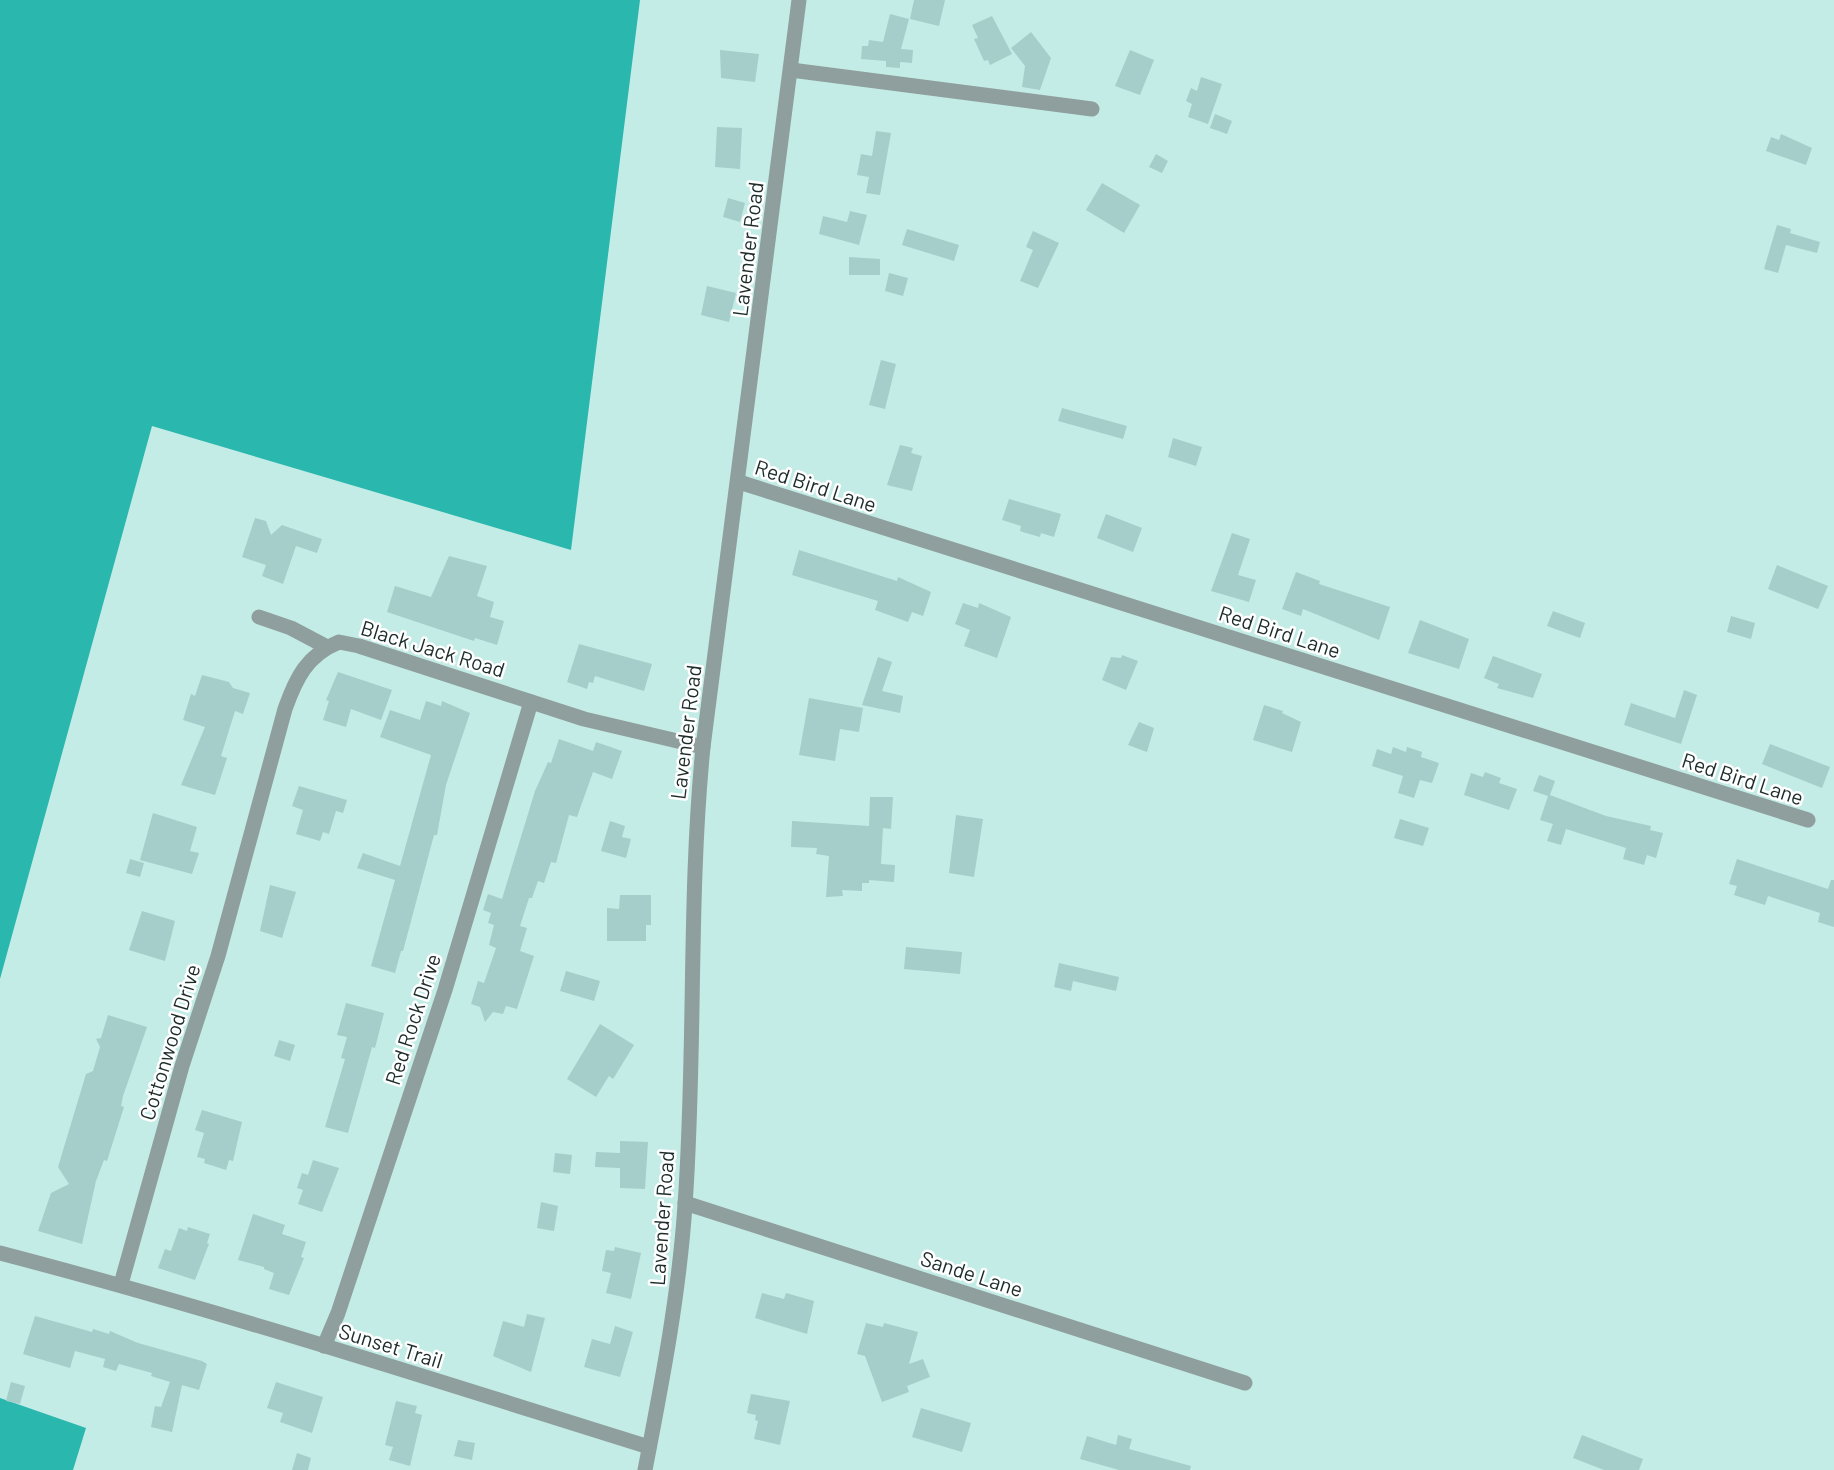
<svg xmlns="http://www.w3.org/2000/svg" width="1834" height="1470" viewBox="0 0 1834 1470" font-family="Barlow,sans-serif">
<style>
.forest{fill:#2ab7ad}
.building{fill:#a5cdc9}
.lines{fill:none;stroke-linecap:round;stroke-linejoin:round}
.minor{stroke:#8e9f9d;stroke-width:15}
.labels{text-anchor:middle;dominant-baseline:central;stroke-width:5;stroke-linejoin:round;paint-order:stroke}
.street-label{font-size:21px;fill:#1c2c2a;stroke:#fff}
</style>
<rect width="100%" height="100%" fill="#c4ece7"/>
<g class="forest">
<polygon points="0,0 640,0 571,550 152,426 0,979"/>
<polygon points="0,1398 86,1428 73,1470 0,1470"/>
</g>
<g class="building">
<polygon points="914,0 945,0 939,26 910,19"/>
<polygon points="890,14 909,19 901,49 913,50 912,63 900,62 900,68 886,67 886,61 861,59 862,46 868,46 869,40 883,42"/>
<polygon points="992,16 1012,54 990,65 988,60 984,61 974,39 978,38 972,25"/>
<polygon points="1031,32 1051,58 1040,90 1022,87 1025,66 1011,48"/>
<polygon points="720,50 759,54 755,82 721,78"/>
<polygon points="1130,50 1154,60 1140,95 1115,86"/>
<polygon points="1201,77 1222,84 1208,124 1188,117 1192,104 1186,101 1191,88 1197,91"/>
<polygon points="1215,114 1232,121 1227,134 1210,128"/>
<polygon points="717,127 742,128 740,169 715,167"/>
<polygon points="876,131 891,133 880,195 866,193 869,177 857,175 861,154 872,156"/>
<polygon points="1781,134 1812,148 1806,165 1766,151 1771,137 1779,140"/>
<polygon points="1156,154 1168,161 1162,173 1149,167"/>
<polygon points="1102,183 1140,205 1124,233 1086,210"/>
<polygon points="728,198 745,203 740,222 723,217"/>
<polygon points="850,211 867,215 859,245 819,234 823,216 847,222"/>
<polygon points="1777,225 1791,229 1790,233 1820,242 1817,253 1786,245 1778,273 1764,269"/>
<polygon points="907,229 959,245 954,261 902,245"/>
<polygon points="1033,231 1059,243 1038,288 1020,281 1033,250 1026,247"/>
<polygon points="849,257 880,259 880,275 849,275"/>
<polygon points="889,273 908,278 903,296 885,291"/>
<polygon points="707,286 736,293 729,322 701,315"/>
<polygon points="881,360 896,364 885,409 869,405"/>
<polygon points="1062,408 1127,426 1123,439 1058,421"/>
<polygon points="1173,438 1202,447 1196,466 1168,457"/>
<polygon points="900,445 913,448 911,453 922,456 912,491 887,485"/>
<polygon points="1009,499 1061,514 1054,537 1041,533 1040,537 1026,533 1020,531 1021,526 1002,520"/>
<polygon points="1106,514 1142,528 1133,552 1097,538"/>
<polygon points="255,518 266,521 271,535 282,525 322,539 317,553 296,546 283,584 262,576 266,565 242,557"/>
<polygon points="1232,533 1250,539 1238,575 1256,580 1249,602 1211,591"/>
<polygon points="799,550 897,581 898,577 931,592 923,616 912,612 908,622 875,610 878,601 792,575"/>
<polygon points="449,556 487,566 477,596 494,602 490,617 504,621 497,645 475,638 474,641 387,612 395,586 431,597"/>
<polygon points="1777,565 1828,586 1818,609 1768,589"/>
<polygon points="1296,572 1320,581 1319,584 1390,607 1379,640 1303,609 1301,616 1282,609"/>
<polygon points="963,603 978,608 979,603 1011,617 997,658 964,646 970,630 955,624"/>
<polygon points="1553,611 1585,623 1580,638 1547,626"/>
<polygon points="1731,616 1755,623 1751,639 1727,632"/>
<polygon points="1420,620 1469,639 1459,669 1408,653"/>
<polygon points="579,644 652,664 644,691 595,676 593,683 589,682 587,689 567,682"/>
<polygon points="1122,655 1138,661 1126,690 1102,680 1111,657 1121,658"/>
<polygon points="1493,656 1542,674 1533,698 1497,688 1499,684 1484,678"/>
<polygon points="878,657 892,662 882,691 903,696 900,713 862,705"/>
<polygon points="338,672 392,690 381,720 351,709 346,727 323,720 329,701 326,700"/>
<polygon points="202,675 229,682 233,688 250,693 243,714 235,711 221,756 227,758 215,795 181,785 205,727 183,720 191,694 195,696"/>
<polygon points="1684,690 1697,695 1681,744 1624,725 1631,703 1675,718"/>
<polygon points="809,698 863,708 859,732 840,729 835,761 799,755"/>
<polygon points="426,701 441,706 442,701 470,713 446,785 437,835 434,835 403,951 401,951 395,973 371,966 395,880 357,868 363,853 400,866 431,755 380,737 390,710 420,720"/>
<polygon points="1264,705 1283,711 1282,713 1301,722 1292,752 1253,740"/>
<polygon points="1139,722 1154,728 1147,752 1128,745"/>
<polygon points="559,739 593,751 596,742 622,751 612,779 593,772 577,817 569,815 556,863 551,862 544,883 538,881 532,898 529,898 520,926 527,928 520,951 534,956 517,1009 506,1006 503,1014 493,1012 485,1022 480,1007 471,1004 478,981 484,983 496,948 489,945 494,925 488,923 491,913 483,910 488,894 502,899 535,791 548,762 551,763"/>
<polygon points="1770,744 1830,767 1822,788 1762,764"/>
<polygon points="1393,747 1406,752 1407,747 1422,752 1421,757 1439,763 1432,783 1420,780 1414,798 1398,793 1403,776 1372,766 1377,749 1391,754"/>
<polygon points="1485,772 1501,778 1499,783 1517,789 1509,810 1464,795 1471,773 1483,777"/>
<polygon points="1539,775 1555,781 1550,795 1606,816 1651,826 1650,830 1663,833 1656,858 1647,855 1644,865 1623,859 1626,848 1566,829 1561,845 1547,841 1553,824 1540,820 1548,796 1533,791"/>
<polygon points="299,786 347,800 343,813 336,811 329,834 323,832 320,841 296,834 303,810 292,806"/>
<polygon points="870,797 893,797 891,829 883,828 881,864 895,865 894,882 869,880 869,883 862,883 862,891 842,890 843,896 826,897 829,856 816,854 817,848 791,847 792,821 869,826"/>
<polygon points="153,813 197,827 190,851 199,853 192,874 140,860"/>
<polygon points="956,815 983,819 974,877 949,873"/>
<polygon points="1400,819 1429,828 1423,846 1394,838"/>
<polygon points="610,821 625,826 622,837 631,839 626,858 601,851"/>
<polygon points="130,859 144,863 140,877 126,873"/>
<polygon points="1737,859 1828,889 1831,880 1834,880 1834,927 1818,922 1820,913 1783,901 1768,896 1765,905 1734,895 1737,886 1729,884"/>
<polygon points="270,885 296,892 282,938 260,931"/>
<polygon points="620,895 651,895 651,925 646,925 646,941 607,941 607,908 619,909"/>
<polygon points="142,911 175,921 165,961 129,950"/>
<polygon points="906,947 962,952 960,974 904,969"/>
<polygon points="1059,963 1119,977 1116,991 1073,981 1071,991 1054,987"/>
<polygon points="566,971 600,981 594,1001 560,991"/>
<polygon points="346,1003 384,1013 375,1048 372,1047 348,1133 325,1127 345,1059 341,1058 347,1037 337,1035"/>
<polygon points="108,1015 147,1027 123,1096 121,1106 124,1107 107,1161 104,1160 96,1181 82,1244 38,1231 51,1193 69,1184 58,1167 86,1074 93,1071 100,1047 96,1039 101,1038"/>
<polygon points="600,1024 634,1045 613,1079 609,1076 596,1097 567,1079"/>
<polygon points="279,1040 295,1045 290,1061 274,1056"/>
<polygon points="202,1110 242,1122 233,1161 229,1160 226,1170 204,1163 205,1159 197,1157 204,1133 195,1130"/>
<polygon points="620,1141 648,1142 645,1189 620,1188 620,1168 595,1167 596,1152 620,1153"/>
<polygon points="555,1153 572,1155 570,1174 553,1172"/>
<polygon points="313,1160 339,1168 322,1212 298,1204 303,1190 297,1188 302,1173 308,1175"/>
<polygon points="541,1202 558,1206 554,1231 537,1228"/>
<polygon points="253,1214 285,1225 282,1234 306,1242 301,1257 304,1258 289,1295 269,1289 274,1273 264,1269 264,1267 238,1260"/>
<polygon points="188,1227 210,1234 207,1243 209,1244 195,1280 158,1268 165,1249 171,1251 179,1228 187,1231"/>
<polygon points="615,1247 641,1253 631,1299 606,1293 611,1273 602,1271 606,1250 614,1251"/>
<polygon points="762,1293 784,1299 786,1293 814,1301 807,1334 755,1318"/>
<polygon points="527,1314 545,1318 531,1372 493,1356 503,1321 524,1327"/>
<polygon points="35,1316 92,1332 93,1329 109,1334 110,1331 138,1343 202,1361 207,1364 199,1390 182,1385 172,1432 151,1427 155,1406 161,1407 170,1382 151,1376 152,1373 119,1364 116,1371 103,1367 105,1359 75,1351 70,1368 23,1354"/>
<polygon points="866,1323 883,1327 884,1323 918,1332 909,1364 923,1359 930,1377 907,1386 909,1392 882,1402 865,1356 857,1354"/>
<polygon points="615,1326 633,1332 620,1377 584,1367 592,1339 610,1344"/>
<polygon points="11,1382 25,1386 20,1404 6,1401"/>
<polygon points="276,1382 323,1397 312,1433 280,1422 283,1413 267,1408"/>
<polygon points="751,1394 790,1401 780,1445 754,1439 758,1421 755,1420 756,1415 747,1413"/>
<polygon points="396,1401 417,1406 415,1413 422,1415 410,1466 389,1460 393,1447 385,1445"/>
<polygon points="921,1408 971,1423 962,1452 912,1437"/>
<polygon points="1118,1435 1132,1439 1129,1449 1191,1466 1190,1470 1119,1470 1080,1459 1087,1436 1116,1445"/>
<polygon points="1582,1435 1643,1459 1639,1470 1604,1470 1573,1458"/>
<polygon points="458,1440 475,1443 472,1460 454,1456"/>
<polygon points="297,1453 311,1458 308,1470 292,1470"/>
</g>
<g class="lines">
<g class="minor">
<polyline points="791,70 1092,109"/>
<polyline points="739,482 1808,820"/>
<polyline points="259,617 291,628 327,647"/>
<polyline points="685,1203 1245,1383"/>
<path d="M0,1253C219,1310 434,1380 649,1447"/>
<path d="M121,1284L182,1066L218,956L285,709C296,678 307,655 339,642L359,646L584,719L703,747"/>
<polyline points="324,1346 338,1313 445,990 531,702"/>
<path d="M645,1470C662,1382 679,1295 685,1205C696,1053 688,899 703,747L799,0"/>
</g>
</g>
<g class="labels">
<g class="street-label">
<text transform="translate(747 249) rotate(-83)">Lavender Road</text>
<text transform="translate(816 485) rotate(18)">Red Bird Lane</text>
<text transform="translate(1280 631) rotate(18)">Red Bird Lane</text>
<text transform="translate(433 648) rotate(17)">Black Jack Road</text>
<text transform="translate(685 732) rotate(-83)">Lavender Road</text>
<text transform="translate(1743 778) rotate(18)">Red Bird Lane</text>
<text transform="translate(412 1019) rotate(-72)">Red Rock Drive</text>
<text transform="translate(169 1042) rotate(-73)">Cottonwood Drive</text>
<text transform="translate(661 1218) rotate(-86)">Lavender Road</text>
<text transform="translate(972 1273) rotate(18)">Sande Lane</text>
<text transform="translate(391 1345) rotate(17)">Sunset Trail</text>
</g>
</g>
</svg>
